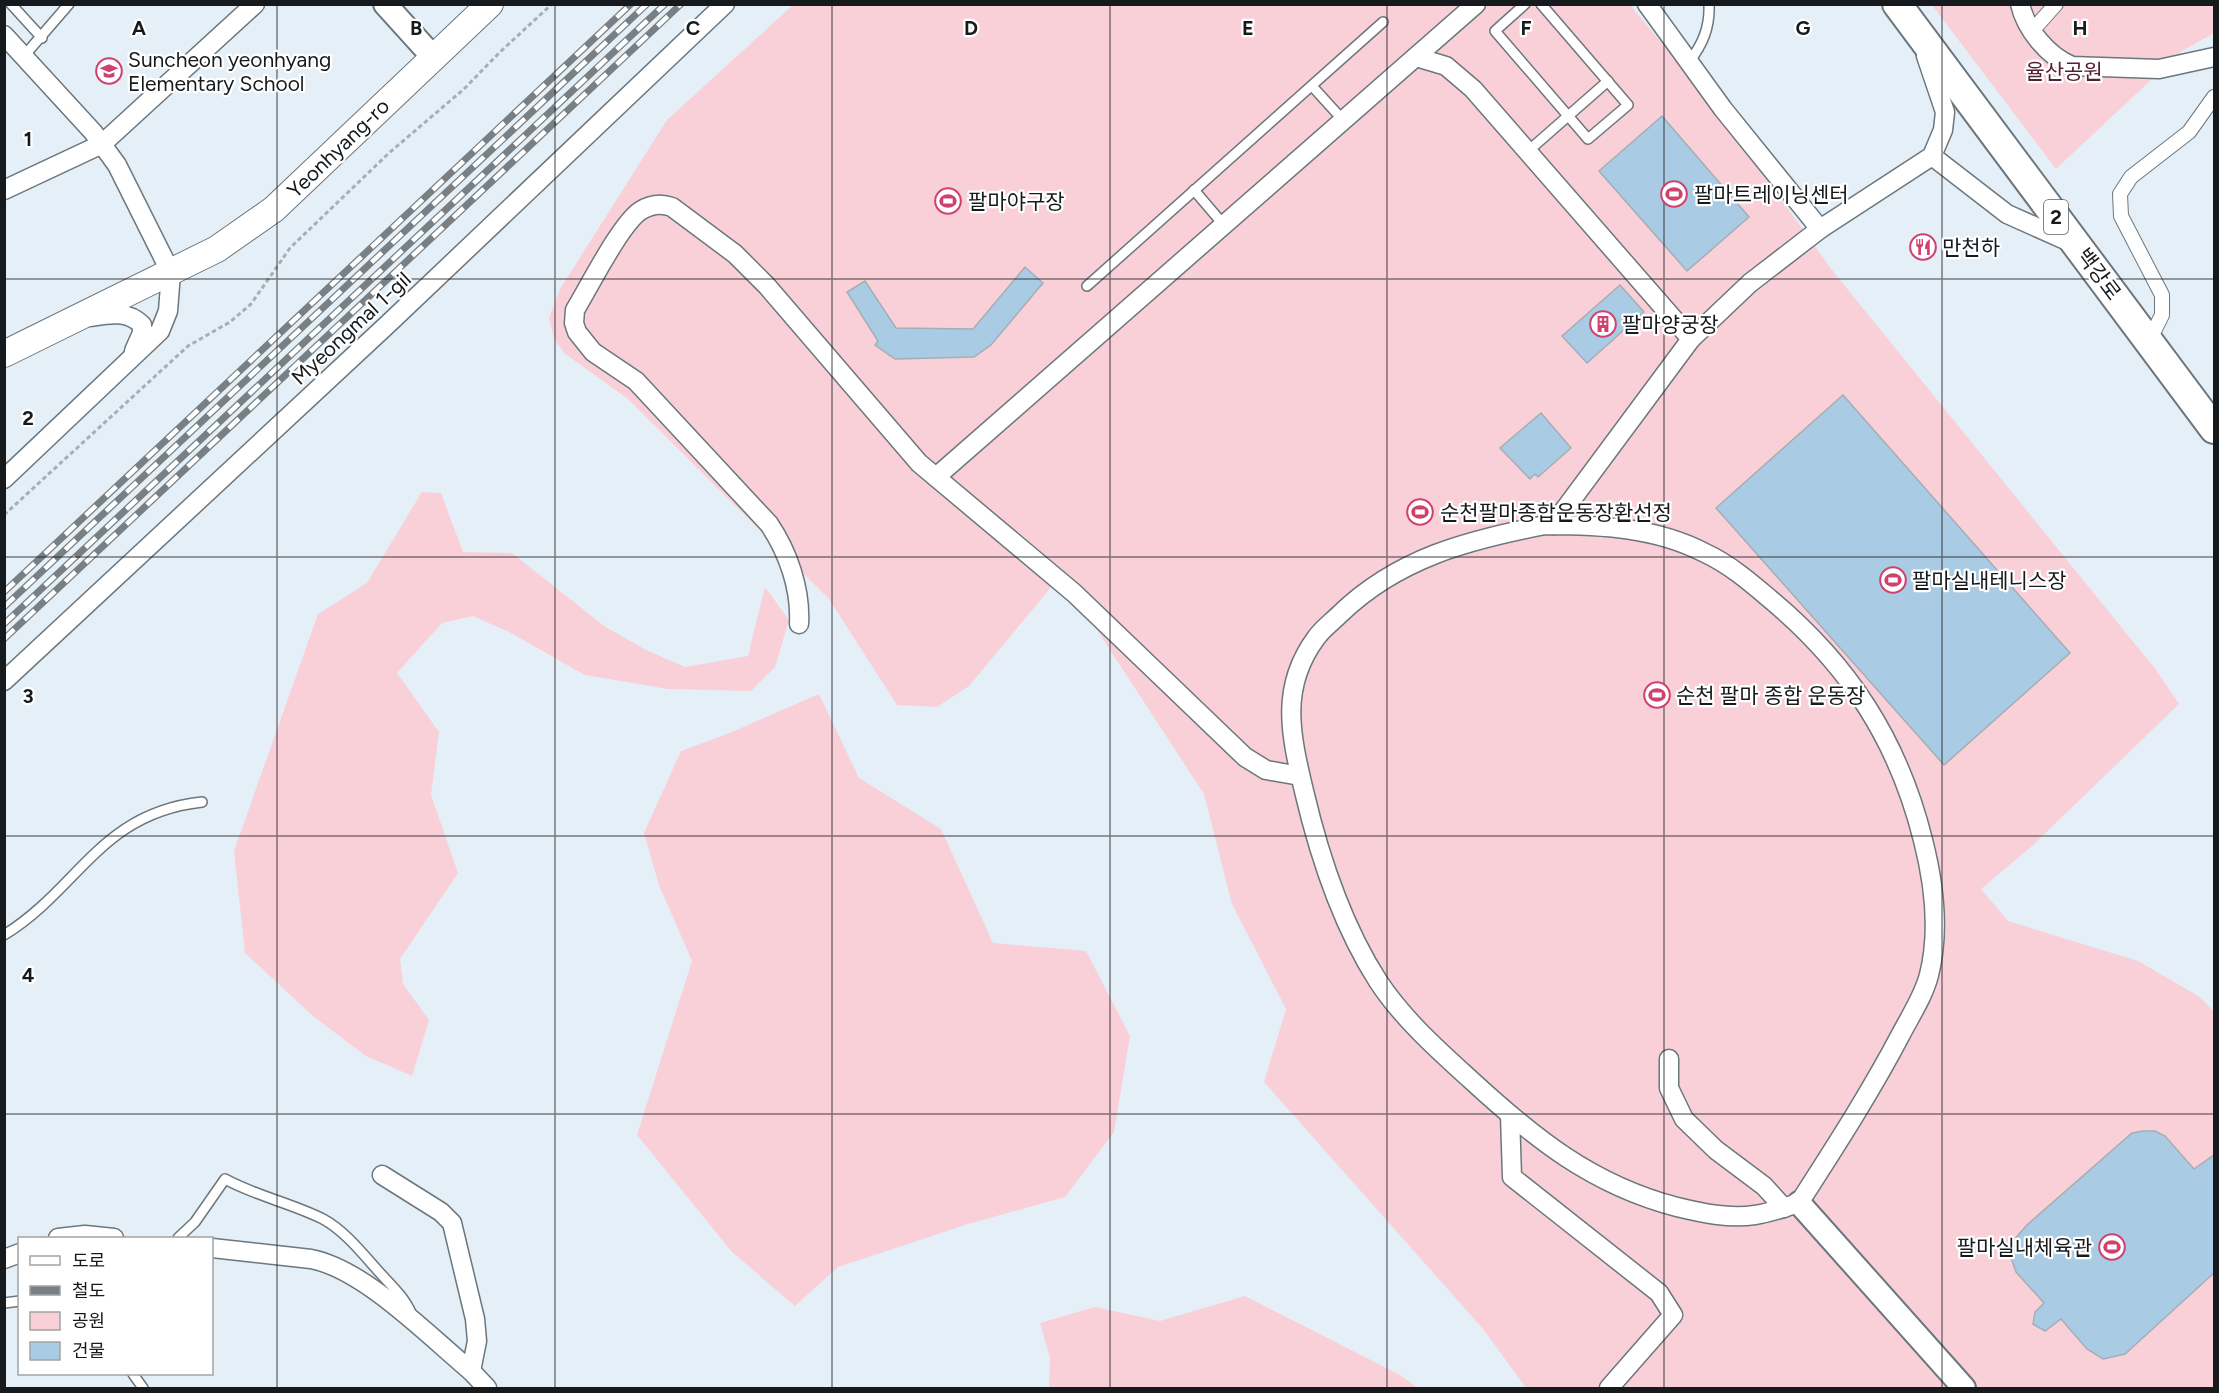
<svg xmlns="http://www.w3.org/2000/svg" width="2219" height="1393" viewBox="0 0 2219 1393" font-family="Figtree,'Noto Sans KR',sans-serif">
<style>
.green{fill:#fad0d8}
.building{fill:#aacbe4;stroke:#a4aeb5;stroke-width:1.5}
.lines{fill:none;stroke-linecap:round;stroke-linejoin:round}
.service-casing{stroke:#6c767d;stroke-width:12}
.pedestrian-casing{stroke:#6c767d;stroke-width:16}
.minor-casing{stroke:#6c767d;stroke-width:21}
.tertiary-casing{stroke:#6c767d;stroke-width:26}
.secondary-casing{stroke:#6c767d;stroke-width:28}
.primary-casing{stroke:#6c767d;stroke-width:32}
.path{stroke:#a6afb5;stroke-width:3;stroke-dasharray:4.5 3;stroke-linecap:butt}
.service{stroke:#fff;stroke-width:9}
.pedestrian{stroke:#fff;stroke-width:14}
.minor{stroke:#fff;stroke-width:18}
.tertiary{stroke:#fff;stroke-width:22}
.secondary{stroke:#fff;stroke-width:26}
.primary{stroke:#fff;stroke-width:28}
.rail-casing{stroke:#798085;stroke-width:7}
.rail{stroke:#fff;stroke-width:4.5;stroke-dasharray:14;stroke-linecap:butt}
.grid{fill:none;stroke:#161a1c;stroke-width:1.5;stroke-opacity:0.55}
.labels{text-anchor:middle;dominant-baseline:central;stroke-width:4.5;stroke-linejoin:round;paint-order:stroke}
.shield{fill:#fff;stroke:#5c5f60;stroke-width:1.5}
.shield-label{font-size:20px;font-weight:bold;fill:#161a1c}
.poi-label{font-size:21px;fill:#161a1c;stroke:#fff;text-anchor:start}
.park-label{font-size:21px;fill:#55202f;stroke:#fff}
.street-label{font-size:21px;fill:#161a1c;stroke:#fff}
.grid-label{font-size:20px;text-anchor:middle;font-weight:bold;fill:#161a1c;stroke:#fff;stroke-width:4.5;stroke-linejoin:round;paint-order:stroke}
</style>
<rect width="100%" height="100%" fill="#e4eff7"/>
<g class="green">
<polygon points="793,5 1630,5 1708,98 1832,270 2156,670 2179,704 2031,847 1981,889 2008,921 2138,961 2200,997 2214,1012 2214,1388 1526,1388 1484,1330 1264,1082 1286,1009 1232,904 1204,794 1082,607 1052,586 969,686 937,707 897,705 829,599 628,399 564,353 554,338 549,318 560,289 667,120"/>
<polygon points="1932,5 2214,5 2214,33 2182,51 2056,169"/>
<polygon points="422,492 441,493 463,552 512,553 604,626 646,650 685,667 748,656 765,587 789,620 775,667 751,691 668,689 585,675 511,633 473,616 442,623 397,673 439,732 431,795 458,873 400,959 403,984 429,1020 412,1076 366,1056 313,1016 245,953 234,851 318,614 367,583"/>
<polygon points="819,694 859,778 941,829 993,943 1086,951 1130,1036 1114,1132 1065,1197 968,1224 838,1267 795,1306 732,1252 637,1135 692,961 659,885 644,833 681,751 727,734"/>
<polygon points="1245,1296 1400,1375 1418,1388 1049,1388 1050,1358 1040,1323 1095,1307 1160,1321"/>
</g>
<g class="building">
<polygon points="1662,116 1749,217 1687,271 1599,171"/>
<polygon points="1025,267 1043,283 991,345 974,357 895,359 875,345 878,341 847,292 865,281 896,328 973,329"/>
<polygon points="1620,285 1644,312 1587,363 1562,336"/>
<polygon points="1843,395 2070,653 1944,765 1716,508"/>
<polygon points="1541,413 1571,448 1538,477 1535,474 1530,479 1500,448"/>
<polygon points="2143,1131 2155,1131 2165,1136 2194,1169 2214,1155 2214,1273 2125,1354 2103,1359 2087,1349 2061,1319 2045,1331 2033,1324 2035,1312 2044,1303 2016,1272 2009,1252 2011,1243 2027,1225 2132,1133"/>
</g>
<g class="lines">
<g class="service-casing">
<g id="service">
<polyline points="11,4 42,38"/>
<polyline points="1525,4 1495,31 1588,139 1628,105 1541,4"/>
<polyline points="24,56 69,4"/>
<path d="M1689,62C1703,44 1710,27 1709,4"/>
<polyline points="1312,86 1342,119"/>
<polyline points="1527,152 1608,81"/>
<polyline points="1194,190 1223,224"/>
<polyline points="1087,286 1383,22"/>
<path d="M4,935C79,889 100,813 202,802"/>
<path d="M178,1238L195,1222L225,1179C256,1196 291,1203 323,1219C345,1231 363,1254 380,1273C391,1285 405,1298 411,1313"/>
<polyline points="4,1303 20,1301"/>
<polyline points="133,1374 143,1388"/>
</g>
</g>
<g class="pedestrian-casing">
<g id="pedestrian">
<polyline points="2032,31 2056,4"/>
<polyline points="2149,341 2162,315 2162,295 2121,216 2120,194 2131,177 2189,132 2214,97"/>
</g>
</g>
<g class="minor-casing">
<g id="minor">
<polyline points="1647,4 1723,109 1820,229 1932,156 1943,130 1945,112 1926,56"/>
<path d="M2020,4C2026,30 2048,56 2072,66L2159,69L2214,57"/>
<polyline points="4,35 93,132 117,165 171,273 168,311 160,331 4,479"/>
<polyline points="1416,57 1446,66 1473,89 1691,339 1553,525"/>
<polyline points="1932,156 2007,214 2072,243"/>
<polyline points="4,190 102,144 255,4"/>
<path d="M90,317C109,314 128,310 142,325V333L134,351"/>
<polyline points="1691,339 1750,283 1820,229"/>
<polyline points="936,477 1476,4"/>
<path d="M1545,525C1600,525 1655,527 1705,553C1729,564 1750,582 1770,599C1849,665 1898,740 1923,840C1934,883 1940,931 1929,975C1924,995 1911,1015 1901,1034C1870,1093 1835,1147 1799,1203C1785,1207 1770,1213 1755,1215C1729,1219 1702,1213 1677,1207C1592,1185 1534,1138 1471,1080C1438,1050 1402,1018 1378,981C1342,925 1319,855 1304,791C1291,736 1279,688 1316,638C1322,629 1332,622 1340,614C1398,558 1468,540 1545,525Z"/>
<path d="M799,624C801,589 788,552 769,524L636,381L593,352L577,332L574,323L575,310C589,287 620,225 640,211C651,204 661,203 672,207L735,254L767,286L919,463L1074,593L1245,757L1266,770L1300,776"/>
<polyline points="4,681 387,325 725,4"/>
<polyline points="1669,1059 1669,1088 1684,1119 1716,1150 1764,1186 1784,1208"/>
<polyline points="1510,1115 1512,1177 1659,1293 1673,1315 1609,1388"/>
<polyline points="382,1175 441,1212 452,1223 475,1319 477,1341 471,1371 487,1388"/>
<polyline points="58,1238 85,1235 114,1238"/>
<path d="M212,1248L311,1259C364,1269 429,1336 471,1371"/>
<polyline points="4,1259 20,1253"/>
</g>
</g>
<g class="tertiary-casing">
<g id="tertiary">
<polyline points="385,4 433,57"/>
<polyline points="1799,1203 1964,1388"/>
</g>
</g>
<g class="secondary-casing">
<polyline id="secondary" points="4,354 217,249 274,209 490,4"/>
</g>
<g class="primary-casing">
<polyline id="primary" points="1897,4 2214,429"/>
</g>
<polyline class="path" points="4,515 188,346 230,322 251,304 290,248 389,153 464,89 500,52 552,4"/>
<use href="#service" class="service"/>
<use href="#pedestrian" class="pedestrian"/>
<use href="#minor" class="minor"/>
<use href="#tertiary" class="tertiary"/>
<use href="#secondary" class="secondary"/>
<use href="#primary" class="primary"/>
<g class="rail-casing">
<g id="rail">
<polyline points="4,592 631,4"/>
<polyline points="4,607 647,4"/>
<polyline points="4,624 665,4"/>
<polyline points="4,639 681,4"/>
</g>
</g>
<use href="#rail" class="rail"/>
</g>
<path class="grid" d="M277,4V1388M555,4V1388M832,4V1388M1110,4V1388M1387,4V1388M1664,4V1388M1942,4V1388M4,279H2214M4,557H2214M4,836H2214M4,1114H2214"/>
<defs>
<g id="school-ring" transform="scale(1.35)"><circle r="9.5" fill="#fff" stroke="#cf4270" stroke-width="1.5"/><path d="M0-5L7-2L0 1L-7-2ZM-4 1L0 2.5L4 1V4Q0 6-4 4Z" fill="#cf4270"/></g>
<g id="stadium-ring" transform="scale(1.35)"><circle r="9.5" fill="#fff" stroke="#cf4270" stroke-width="1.5"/><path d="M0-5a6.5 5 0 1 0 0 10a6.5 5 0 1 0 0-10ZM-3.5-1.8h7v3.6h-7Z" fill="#cf4270"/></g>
<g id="restaurant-ring" transform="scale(1.35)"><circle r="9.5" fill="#fff" stroke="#cf4270" stroke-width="1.5"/><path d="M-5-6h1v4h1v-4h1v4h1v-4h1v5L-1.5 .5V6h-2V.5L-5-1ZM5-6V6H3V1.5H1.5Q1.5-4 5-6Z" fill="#cf4270"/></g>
<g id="building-ring" transform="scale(1.35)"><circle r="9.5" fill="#fff" stroke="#cf4270" stroke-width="1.5"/><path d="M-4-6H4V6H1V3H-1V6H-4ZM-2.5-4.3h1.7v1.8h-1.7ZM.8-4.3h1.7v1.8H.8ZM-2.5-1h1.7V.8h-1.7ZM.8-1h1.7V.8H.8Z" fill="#cf4270"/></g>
</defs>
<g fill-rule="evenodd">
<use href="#school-ring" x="109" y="71"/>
<use href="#stadium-ring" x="1674" y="194"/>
<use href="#stadium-ring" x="948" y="201"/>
<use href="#restaurant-ring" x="1923" y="247"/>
<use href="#building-ring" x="1603" y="324"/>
<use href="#stadium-ring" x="1420" y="512"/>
<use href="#stadium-ring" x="1893" y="580"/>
<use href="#stadium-ring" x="1657" y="695"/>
<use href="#stadium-ring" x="2112" y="1247"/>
</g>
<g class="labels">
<rect class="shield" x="2044" y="200" width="24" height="34" rx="4.5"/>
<g class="shield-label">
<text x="2056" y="217">2</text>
</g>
<g class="poi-label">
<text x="128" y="59">Suncheon yeonhyang<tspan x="128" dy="24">Elementary School</tspan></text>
<text x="1694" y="194">팔마트레이닝센터</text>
<text x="968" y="201">팔마야구장</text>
<text x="1942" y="247">만천하</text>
<text x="1622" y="324">팔마양궁장</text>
<text x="1440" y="512">순천팔마종합운동장환선정</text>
<text x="1912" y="580">팔마실내테니스장</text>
<text x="1676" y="695">순천 팔마 종합 운동장</text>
<text x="2092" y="1247" text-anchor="end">팔마실내체육관</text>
</g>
<g class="park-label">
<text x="2064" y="71">율산공원</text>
</g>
<g class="street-label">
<text transform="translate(338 148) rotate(-44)">Yeonhyang-ro</text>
<text transform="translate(2099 274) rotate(53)">백강로</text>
<text transform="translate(351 328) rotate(-43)">Myeongmal 1-gil</text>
</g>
</g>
<g class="grid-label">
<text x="139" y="35">A</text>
<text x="416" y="35">B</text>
<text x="693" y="35">C</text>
<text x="971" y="35">D</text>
<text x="1248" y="35">E</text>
<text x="1526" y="35">F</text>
<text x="1803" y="35">G</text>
<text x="2080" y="35">H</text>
<text x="28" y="146">1</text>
<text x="28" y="425">2</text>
<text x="28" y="703">3</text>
<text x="28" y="982">4</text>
</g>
<rect width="2219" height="1393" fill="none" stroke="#161a1c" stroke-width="12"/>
<rect x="18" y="1237" width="195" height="138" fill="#ffffff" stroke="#a2a3a4" stroke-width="1.5"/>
<rect x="30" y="1256" width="30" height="9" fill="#ffffff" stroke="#a2a3a4" stroke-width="1.5"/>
<text x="72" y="1267" font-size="18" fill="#161a1c">도로</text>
<rect x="30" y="1286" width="30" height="9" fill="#798085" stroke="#a2a3a4" stroke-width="1.5"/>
<text x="72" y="1297" font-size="18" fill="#161a1c">철도</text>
<rect x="30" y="1312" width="30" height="18" fill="#fad0d8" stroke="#a2a3a4" stroke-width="1.5"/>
<text x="72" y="1327" font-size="18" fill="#161a1c">공원</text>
<rect x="30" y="1342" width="30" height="18" fill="#aacbe4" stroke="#a2a3a4" stroke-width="1.5"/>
<text x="72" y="1357" font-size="18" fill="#161a1c">건물</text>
</svg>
